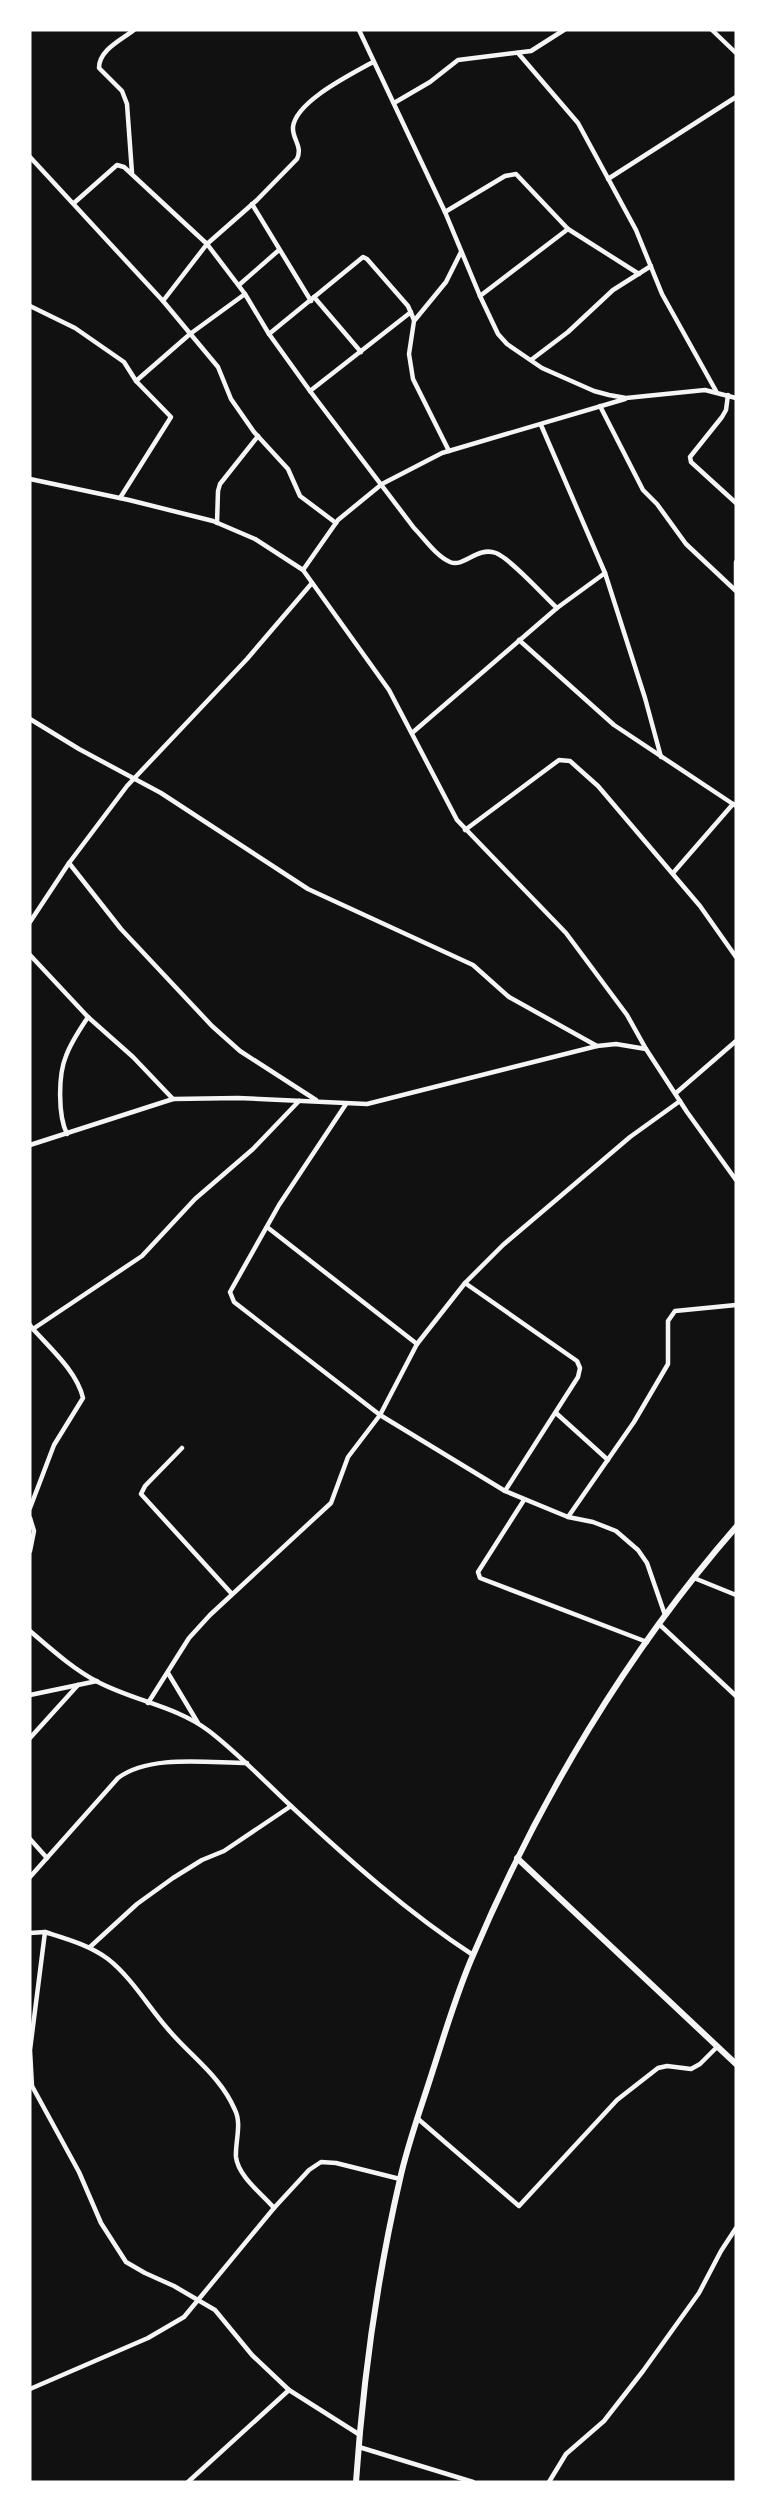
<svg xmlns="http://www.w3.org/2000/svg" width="766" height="2512" viewBox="0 0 766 2512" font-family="Barlow,sans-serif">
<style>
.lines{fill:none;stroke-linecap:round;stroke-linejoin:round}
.minor{stroke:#f5f5f5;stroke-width:4.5}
.tertiary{stroke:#f5f5f5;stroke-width:6}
</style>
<rect width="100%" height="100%" fill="#111"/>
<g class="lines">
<g class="minor">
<polyline points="359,30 445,212 480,296 498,334 507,344 542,368 594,391 609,395 626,398 705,390 736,398"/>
<polyline points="712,30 736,53"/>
<polyline points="518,53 578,123 636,230 662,294 716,391"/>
<polyline points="394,103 430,82 458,60 531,51 564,30"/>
<polyline points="30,157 163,301 218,367 231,399 254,432 288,469 300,496 336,523"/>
<path d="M132,173L127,104L122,91L99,68C99,50 121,40 134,30"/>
<polyline points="608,179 736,97"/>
<path d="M74,203L117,165L124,167L207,244L245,294L269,334L310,391L414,528C424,538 436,556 450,562C464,568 477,546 496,553C511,559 544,596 557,608"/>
<polyline points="252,204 311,301"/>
<polyline points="445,212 505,176 516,174 568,229 639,274"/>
<polyline points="239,285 279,250"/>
<polyline points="480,296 568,229"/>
<polyline points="314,297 361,352"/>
<path d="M163,301L207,244L257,200L297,159C303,146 292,139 293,127C296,101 352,74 373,62"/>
<polyline points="30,306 75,328 124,362 136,381 171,417 120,498"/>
<polyline points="269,334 363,257 367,259 408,306 414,320"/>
<polyline points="531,360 568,332 613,290 651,266"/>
<polyline points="136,381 190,334 245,294"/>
<polyline points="310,391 411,312"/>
<polyline points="728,395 726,410 722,417 690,457 691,462 736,503"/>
<polyline points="600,406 643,490 657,504 686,544 736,591"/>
<polyline points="541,425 605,573 645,698 661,757"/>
<polyline points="449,451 413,379 409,354 414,321 446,282 461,252"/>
<polyline points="30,479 129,500 213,521 255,539 303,570 389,690 457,820 566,933 627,1015 646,1049 687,1112 736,1180"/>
<polyline points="217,523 218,491 220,484 258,436"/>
<polyline points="303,570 338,520 382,484 442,453 625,399"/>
<polyline points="736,589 736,562"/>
<polyline points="519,640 614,725 736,806"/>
<polyline points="30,719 79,749 161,793 308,889 473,965 509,997 597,1046"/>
<polyline points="412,733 557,608 605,573"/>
<polyline points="465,830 559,760 570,761 598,786 700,906 736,957"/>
<polyline points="69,863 121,929 212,1026 240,1051 316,1100"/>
<polyline points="673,873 733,804"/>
<polyline points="30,922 69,863 127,786 247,659 312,583"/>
<polyline points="30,955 88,1017 133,1057 173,1099"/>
<polyline points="676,1093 736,1041"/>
<polyline points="346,1104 279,1205 230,1292 234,1302 380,1415 417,1344 465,1283 503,1245 630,1137 680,1101"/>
<path d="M67,1134C58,1116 58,1075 66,1056C71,1042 80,1029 88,1017"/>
<polyline points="30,1145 173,1099 238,1098 367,1104 597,1046 616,1044 646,1049"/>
<polyline points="267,1227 417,1344"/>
<polyline points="465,1283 577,1361 580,1368 578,1377 505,1491"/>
<polyline points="30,1325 33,1329 142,1256 195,1199 253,1149 299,1101"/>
<polyline points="556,1413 608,1460"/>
<polyline points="182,1448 145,1486 141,1494 232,1594"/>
<polyline points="524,1500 478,1572 480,1578 647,1642"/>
<path d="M30,1508L54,1445L83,1398C77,1372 51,1349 33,1329"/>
<polyline points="568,1517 634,1422 668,1364 668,1321 675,1311 736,1305"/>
<polyline points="30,1518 34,1531 30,1551"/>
<polyline points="694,1578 736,1595"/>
<polyline points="659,1624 736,1696"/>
<path d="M30,1631C51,1649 73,1669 98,1682C134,1701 176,1706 209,1731C239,1754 264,1781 292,1807C349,1860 407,1912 473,1955"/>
<polyline points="168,1673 198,1723"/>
<polyline points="30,1695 97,1681"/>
<polyline points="148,1703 189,1638 210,1615 331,1503 348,1457 380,1415 505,1491 568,1517 593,1522 616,1531 638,1550 647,1563 665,1615"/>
<polyline points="30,1738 78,1685"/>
<polyline points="30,1839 47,1858"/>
<path d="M30,1877L118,1778C150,1754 209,1763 247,1763"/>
<path d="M45,1932C67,1939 89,1945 108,1959C131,1977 148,2006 167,2028C190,2056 220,2075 235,2110C242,2124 235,2142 236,2157C238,2176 262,2194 274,2208"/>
<polyline points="30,1933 45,1932 30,2050 32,2086 79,2172 101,2223 126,2262 145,2273 174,2286 215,2310 252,2355 289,2390 360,2435"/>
<polyline points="90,1947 137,1904 173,1878 202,1860 224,1851 291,1806"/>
<polyline points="417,2118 519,2206 617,2100 658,2068 667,2066 691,2069 700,2064 717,2047"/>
<polyline points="30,2389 148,2338 184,2317 274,2208 309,2170 321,2162 336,2163 400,2179"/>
<polyline points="359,2447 473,2482"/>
<polyline points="188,2482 289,2390"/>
<polyline points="549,2482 566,2454 604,2421 643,2371 699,2293 721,2251 736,2228"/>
</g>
<g class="tertiary">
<polyline points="517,1858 736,2064"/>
<path d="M356,2482C363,2380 377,2278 400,2179C408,2143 421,2108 432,2073C445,2033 457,1991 474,1953C539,1800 627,1652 736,1527"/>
</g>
</g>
<rect width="766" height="2512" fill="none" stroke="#ffffff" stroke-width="63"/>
</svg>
